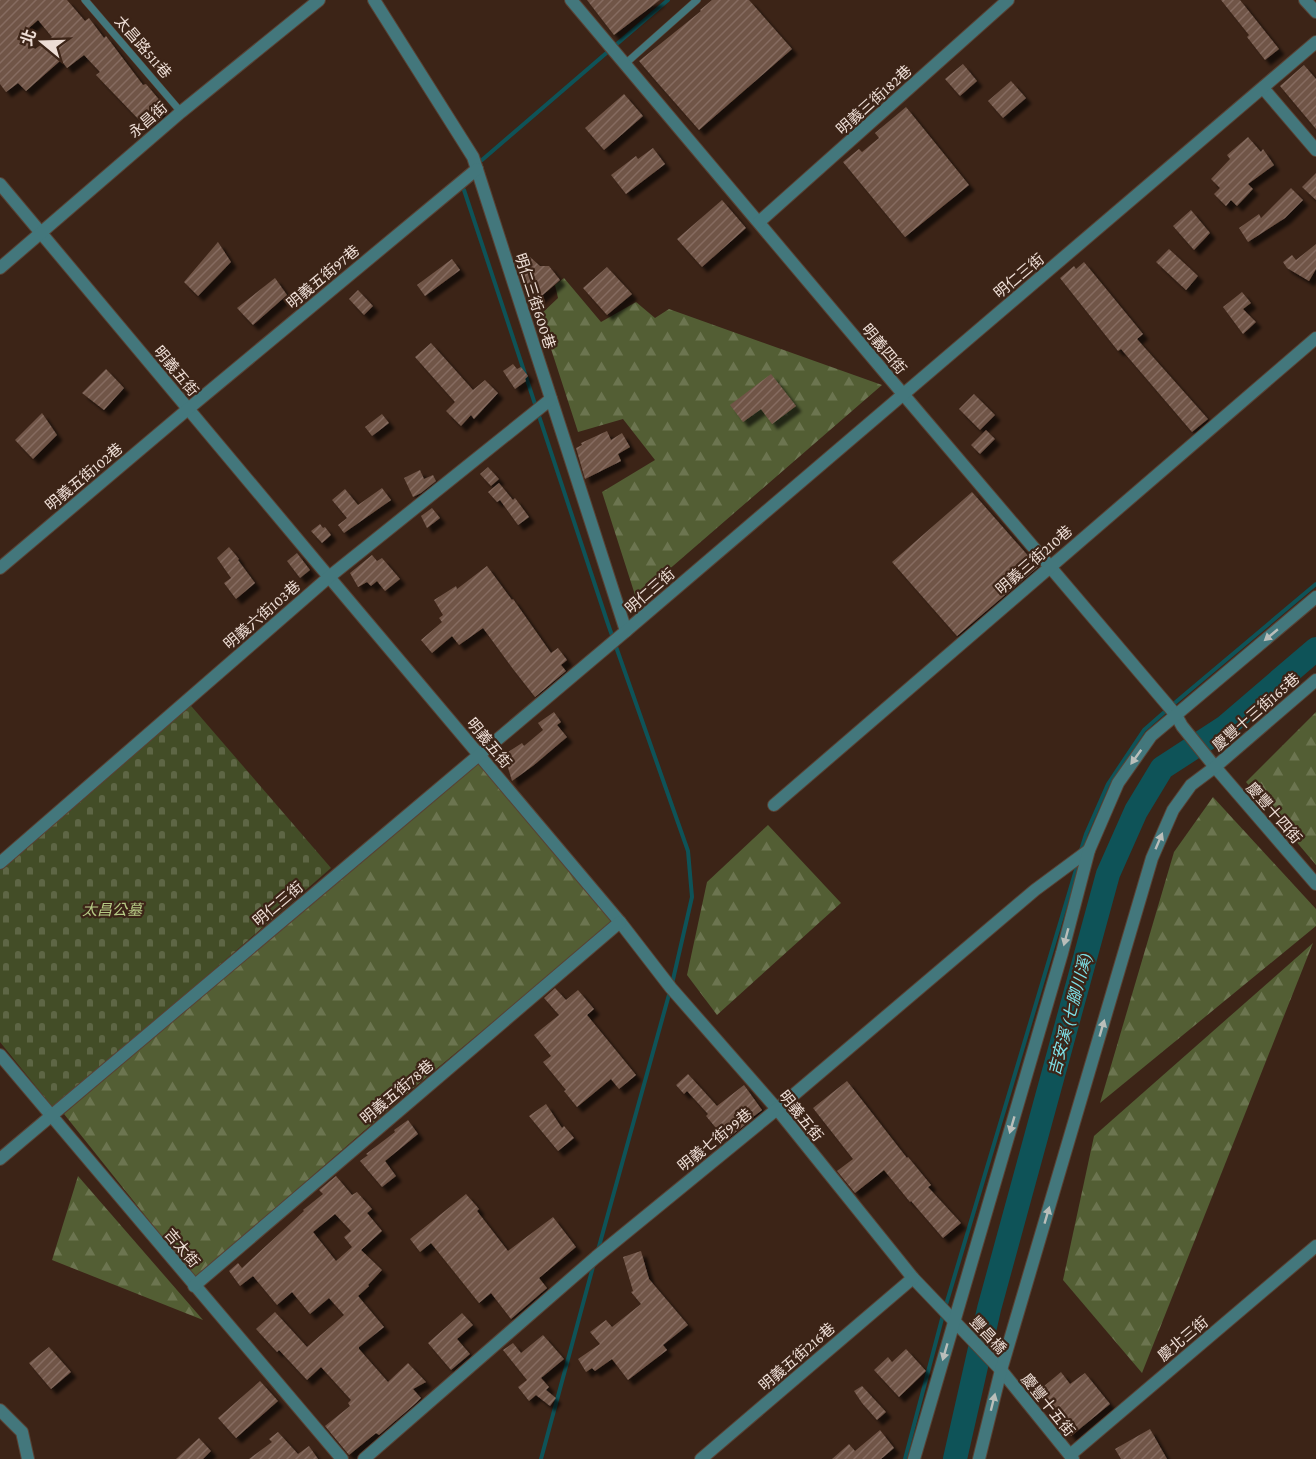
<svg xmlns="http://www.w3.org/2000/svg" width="1316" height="1459" viewBox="0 0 1316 1459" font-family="'Crimson Pro','Noto Sans TC',serif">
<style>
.forest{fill:url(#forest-firs)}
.cemetery{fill:url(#cemetery-stones)}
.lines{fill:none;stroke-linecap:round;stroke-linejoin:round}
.stream{stroke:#0e5358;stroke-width:4}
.river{stroke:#0e5358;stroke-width:24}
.building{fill:url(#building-hatch);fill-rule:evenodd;filter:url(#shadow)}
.lane-casing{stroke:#584235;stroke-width:8}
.street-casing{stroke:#584235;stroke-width:14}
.lane{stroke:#43777c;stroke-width:7}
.street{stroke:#43777c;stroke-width:12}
.oneway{fill:#babeba}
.labels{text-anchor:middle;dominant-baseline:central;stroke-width:4.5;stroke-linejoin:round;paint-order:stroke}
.street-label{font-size:15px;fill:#edddd5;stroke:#3c2417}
.park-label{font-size:15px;font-style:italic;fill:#b6ca85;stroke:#3c2417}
.water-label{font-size:16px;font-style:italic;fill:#7ee2e9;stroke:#3c2417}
</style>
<defs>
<pattern id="forest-firs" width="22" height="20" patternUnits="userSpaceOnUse" patternTransform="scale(1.5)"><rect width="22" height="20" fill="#535e34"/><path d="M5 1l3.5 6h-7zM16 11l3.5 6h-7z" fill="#6c7550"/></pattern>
<pattern id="cemetery-stones" width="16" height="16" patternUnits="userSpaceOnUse" patternTransform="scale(1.5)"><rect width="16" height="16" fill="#434d27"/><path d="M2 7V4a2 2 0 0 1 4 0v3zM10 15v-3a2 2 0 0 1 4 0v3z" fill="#5e6645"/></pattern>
<pattern id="building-hatch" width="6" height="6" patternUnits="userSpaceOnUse" patternTransform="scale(1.5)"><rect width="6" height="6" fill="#705446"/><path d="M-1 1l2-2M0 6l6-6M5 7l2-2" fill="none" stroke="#856c60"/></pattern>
<filter id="shadow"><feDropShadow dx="5.5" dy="5.5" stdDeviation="1.5" flood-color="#0009"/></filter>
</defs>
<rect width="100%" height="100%" fill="#3c2417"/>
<g class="forest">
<polygon points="564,278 601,322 636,302 655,318 669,309 882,385 636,598 602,492 655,460 623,419 578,432 540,315 558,298 555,285"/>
<polygon points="1316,712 1316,865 1246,782"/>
<polygon points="477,760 615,921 411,1090 195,1278 64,1114"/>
<polygon points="1213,797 1316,909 1316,926 1100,1103 1174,852"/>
<polygon points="768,825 841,903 717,1015 687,975 707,882"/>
<polygon points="1313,943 1142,1373 1063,1280 1094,1136"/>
<polygon points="78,1176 203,1320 52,1260"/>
</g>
<polygon class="cemetery" points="186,700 331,868 54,1109 0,1042 0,859"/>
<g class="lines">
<g class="stream">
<polyline points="482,160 668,0"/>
<polyline points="464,190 608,624 688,851 692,897 672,984"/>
<polyline points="1081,850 1086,834 1108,784 1144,730 1177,701 1316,584"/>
<polyline points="598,1250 670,991"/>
<polyline points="945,1308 1078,863"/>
<polyline points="541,1459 594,1263"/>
<polyline points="905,1459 943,1315"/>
</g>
<polyline class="river" points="955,1459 989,1309 1108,874 1136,811 1162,768 1225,727 1316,649"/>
</g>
<g class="building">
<path d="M0,0H67L85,21L89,18L104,38L106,36L143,85L146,84L167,109L157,116L160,119L149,129L145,126L96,75L100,72L84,55L67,68L61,60L26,91L18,83L6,92L0,84ZM38,20L52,37L35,49L22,34Z"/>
<polygon points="587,0 660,0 614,35"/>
<polygon points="712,0 749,0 792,49 699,130 656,81 639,61 701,11 700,10"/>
<polygon points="1221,0 1240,0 1279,49 1265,60 1247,37 1249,35"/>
<polygon points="963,64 977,81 960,96 945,79"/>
<polygon points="1304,65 1316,79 1316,129 1280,86"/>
<polygon points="1011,81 1026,98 1003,118 988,101"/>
<polygon points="624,94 643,116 604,150 585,128"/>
<polygon points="906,107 969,185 905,237 843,162 859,149 862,152 879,138 875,133"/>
<polygon points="1248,137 1261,152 1263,149 1274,165 1248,184 1253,189 1237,206 1231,200 1226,206 1214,194 1220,188 1211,179 1230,159 1227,155"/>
<polygon points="653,148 665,164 626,194 611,175 636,156 638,159"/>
<polygon points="1316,173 1316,200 1302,187"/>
<polygon points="1291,188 1303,200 1285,218 1248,242 1239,228 1259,214 1261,218"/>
<polygon points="722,200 746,228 702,267 677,239"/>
<polygon points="1191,210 1210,233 1194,250 1173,226"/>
<polygon points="218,242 231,262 198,296 184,282"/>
<polygon points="1316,244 1316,269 1309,281 1287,268 1283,262 1292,255 1296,260"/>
<polygon points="1169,249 1198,276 1186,290 1156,262"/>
<polygon points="530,257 540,266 549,266 560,280 530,306 518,269"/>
<polygon points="452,259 460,270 425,296 417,285"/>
<polygon points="1084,262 1143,334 1137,339 1208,419 1192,432 1121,349 1118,351 1060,278 1074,266 1076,269"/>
<polygon points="607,267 632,294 607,315 583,288"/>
<polygon points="275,278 287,295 253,325 237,308"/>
<polygon points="358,290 373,306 364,315 349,299"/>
<polygon points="1242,292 1251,303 1243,309 1256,322 1243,334 1223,307"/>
<polygon points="431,343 473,390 485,380 498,393 474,419 471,415 461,426 446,411 455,402 415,357"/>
<polygon points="513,364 517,369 521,367 528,376 525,379 526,381 515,389 503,371"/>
<polygon points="106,369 124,388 104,410 82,393"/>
<polygon points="771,374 796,406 772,424 761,409 743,422 730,405"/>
<polygon points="974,394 995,415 980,430 959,409"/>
<polygon points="42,413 57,435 33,459 15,440"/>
<polygon points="382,414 389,423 372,436 365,427"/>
<polygon points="986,430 995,439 980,454 971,445"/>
<polygon points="607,431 611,440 622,433 630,447 618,454 621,461 585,479 576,448 582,445 581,443"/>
<polygon points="488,467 499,479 491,486 480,474"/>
<polygon points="420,470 424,479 433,475 436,481 421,493 413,497 404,478"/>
<polygon points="499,483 513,500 515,498 529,517 518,525 500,500 497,502 488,492"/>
<polygon points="382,488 391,500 344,533 338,525 347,518 332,500 345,489 358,505"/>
<polygon points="972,492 1038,567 957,636 892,562"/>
<polygon points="432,508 440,518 427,528 421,516"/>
<polygon points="320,524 323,528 325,527 331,535 322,543 311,531"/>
<polygon points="229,547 239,559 238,560 255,583 236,599 224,583 231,578 217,558"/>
<polygon points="297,553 310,570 300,578 287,561"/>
<polygon points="372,555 377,561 382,558 400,579 385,591 377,581 371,586 367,582 358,587 350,573"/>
<polygon points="487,566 512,600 513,599 551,653 558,648 567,660 561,665 566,671 535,697 513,669 483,628 459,645 452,636 432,653 421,640 442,622 439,618 443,615 434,600 456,586 457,589"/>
<polygon points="554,712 561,722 557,725 567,737 534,765 512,781 506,761 511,757 508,752 522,743 524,746 543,730 538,723"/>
<polygon points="555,988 566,1000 578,990 594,1009 587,1015 636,1075 619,1089 611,1079 577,1107 564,1091 566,1090 543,1062 551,1056 534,1035 559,1015 544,998"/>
<polygon points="688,1074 717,1106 744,1085 762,1110 745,1123 746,1124 726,1140 706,1116 708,1114 687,1091 684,1094 676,1085"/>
<polygon points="847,1081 907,1158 908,1157 931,1185 928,1187 961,1223 943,1238 911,1201 910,1202 884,1170 855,1193 837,1171 853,1159 813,1108"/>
<polygon points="546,1104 562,1128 564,1126 574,1138 558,1151 529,1116"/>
<polygon points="408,1120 418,1134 385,1161 396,1176 382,1187 360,1161 368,1155 366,1154 395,1132 394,1130"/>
<path d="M336,1176L352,1195L357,1192L372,1209L367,1213L382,1231L361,1250L382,1270L368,1285L369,1286L358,1296L384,1327L359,1347V1349L388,1382L408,1363L426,1382L413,1389L421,1398L416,1403L379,1435L376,1433L349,1455L325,1426L350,1406L348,1403L351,1400L321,1367L307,1380L279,1350L277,1352L256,1329L275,1312L307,1347L344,1315L329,1298L310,1314L292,1292L277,1305L253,1276L240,1286L229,1271L238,1263L242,1268L267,1245L304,1211L303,1210L323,1194L319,1190ZM335,1214L351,1231L344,1237L352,1247L336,1261L313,1232Z"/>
<polygon points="466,1194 479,1209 477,1211 508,1251 553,1217 576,1247 539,1278 547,1288 511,1319 491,1293 479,1303 431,1243 420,1252 410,1239"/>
<polygon points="641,1251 649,1279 688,1325 663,1345 667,1350 628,1380 612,1359 595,1371 592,1368 586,1372 578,1359 600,1344 590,1332 606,1320 612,1327 641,1304 631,1292 633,1291 623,1257"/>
<polygon points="462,1313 473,1325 457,1339 470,1354 451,1370 428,1343"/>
<polygon points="543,1335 564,1359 541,1378 549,1387 546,1390 556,1398 550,1406 536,1395 529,1401 518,1387 527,1380 503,1350 513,1343 521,1353"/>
<polygon points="49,1347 71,1372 51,1389 29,1363"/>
<polygon points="906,1349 926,1371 899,1397 874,1370 888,1357 892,1362"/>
<polygon points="1061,1372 1070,1384 1085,1373 1110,1404 1071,1436 1037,1392"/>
<polygon points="260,1381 278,1401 236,1438 218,1418"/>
<polygon points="862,1386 886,1412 877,1420 862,1403 854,1391"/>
<polygon points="1150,1429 1167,1459 1121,1459 1115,1449"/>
<polygon points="880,1430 894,1448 881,1459 832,1459 849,1444 855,1451"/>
<polygon points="278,1432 298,1454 309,1446 318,1459 249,1459 272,1442 269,1439"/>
<polygon points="199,1438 211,1451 203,1459 176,1459"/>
</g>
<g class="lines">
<g class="lane-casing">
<g id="lane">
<polyline points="85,0 181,112"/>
<polyline points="625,64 697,0"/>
</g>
</g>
<g class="street-casing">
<g id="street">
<polyline points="374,0 473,157 626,631"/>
<polyline points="571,0 903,394 1176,715 1182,726 1215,767 1316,884"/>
<polyline points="1305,0 1316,12"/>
<polyline points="1263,88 1316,150"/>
<polyline points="0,184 329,577 620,922 671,988 777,1109 913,1278 1001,1370 1073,1459"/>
<polyline points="759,222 1008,0"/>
<polyline points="0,268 181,112 319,0"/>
<polyline points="0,568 188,409 477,169"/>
<polyline points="774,805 1316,338"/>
<polyline points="0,863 329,577 551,399"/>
<polyline points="0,1055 342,1459"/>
<polyline points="0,1159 626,631 1316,42"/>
<polyline points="194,1286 620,922"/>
<polyline points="0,1410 22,1432 28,1459"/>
<polyline points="1070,1455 1316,1246"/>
<polyline points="364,1459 596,1257 777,1109 1035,890 1089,850"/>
<polyline points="701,1459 913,1278"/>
<polyline points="914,1459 1062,953 1089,850 1118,783 1151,736 1316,597"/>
<polyline points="979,1459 1001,1370 1152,858 1173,810 1191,785 1215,767 1316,680"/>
</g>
</g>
<use href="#lane" class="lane"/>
<use href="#street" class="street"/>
</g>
<defs><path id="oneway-solid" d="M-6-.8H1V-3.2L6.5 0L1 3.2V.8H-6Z" transform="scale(1.5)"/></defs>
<g class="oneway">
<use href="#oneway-solid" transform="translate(1271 635) rotate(140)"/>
<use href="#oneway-solid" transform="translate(1136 757) rotate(126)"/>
<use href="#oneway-solid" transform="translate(1159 841) rotate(-67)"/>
<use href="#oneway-solid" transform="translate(1066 937) rotate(105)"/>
<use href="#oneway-solid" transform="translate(1102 1028) rotate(-74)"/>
<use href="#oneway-solid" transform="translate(1012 1125) rotate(106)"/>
<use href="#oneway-solid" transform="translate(1047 1215) rotate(-74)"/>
<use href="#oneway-solid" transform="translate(945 1352) rotate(106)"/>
<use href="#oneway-solid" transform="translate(993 1402) rotate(-76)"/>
</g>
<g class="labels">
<g class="street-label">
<text transform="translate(143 47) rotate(49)">太昌路511巷</text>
<text transform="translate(874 100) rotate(-42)">明義三街182巷</text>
<text transform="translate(148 120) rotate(-41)">永昌街</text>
<text transform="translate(1019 276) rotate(-40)">明仁三街</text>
<text transform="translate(323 277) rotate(-40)">明義五街97巷</text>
<text transform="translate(535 301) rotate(72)">明仁三街600巷</text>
<text transform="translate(884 349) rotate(50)">明義四街</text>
<text transform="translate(176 371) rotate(50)">明義五街</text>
<text transform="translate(84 477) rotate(-40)">明義五街102巷</text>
<text transform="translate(1034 560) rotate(-41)">明義三街210巷</text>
<text transform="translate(650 591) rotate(-41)">明仁三街</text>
<text transform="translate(262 615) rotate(-41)">明義六街103巷</text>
<text transform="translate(1256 712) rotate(-41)">慶豐十三街165巷</text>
<text transform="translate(489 743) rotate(50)">明義五街</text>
<text transform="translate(1274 813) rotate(49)">慶豐十四街</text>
<text transform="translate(278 904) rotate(-40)">明仁三街</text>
<text transform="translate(397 1092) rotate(-40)">明義五街78巷</text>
<text transform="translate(801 1116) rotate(51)">明義五街</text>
<text transform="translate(715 1140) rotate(-39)">明義七街99巷</text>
<text transform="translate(182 1248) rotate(50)">吉太街</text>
<text transform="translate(988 1335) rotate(47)">豐昌橋</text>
<text transform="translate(1183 1339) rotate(-40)">慶北三街</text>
<text transform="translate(797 1357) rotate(-41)">明義五街216巷</text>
<text transform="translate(1048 1405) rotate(51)">慶豐十五街</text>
</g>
<g class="park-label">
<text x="112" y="910">太昌公墓</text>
</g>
<g class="water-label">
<text transform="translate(1070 1014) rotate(-75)">吉安溪 (七腳川溪)</text>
</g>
</g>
<g transform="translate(42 42) rotate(289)" stroke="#3c2417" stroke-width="4.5" paint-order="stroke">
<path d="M0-4.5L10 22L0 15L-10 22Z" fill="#edddd5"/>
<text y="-9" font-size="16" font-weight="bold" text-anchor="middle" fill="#edddd5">北</text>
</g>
</svg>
